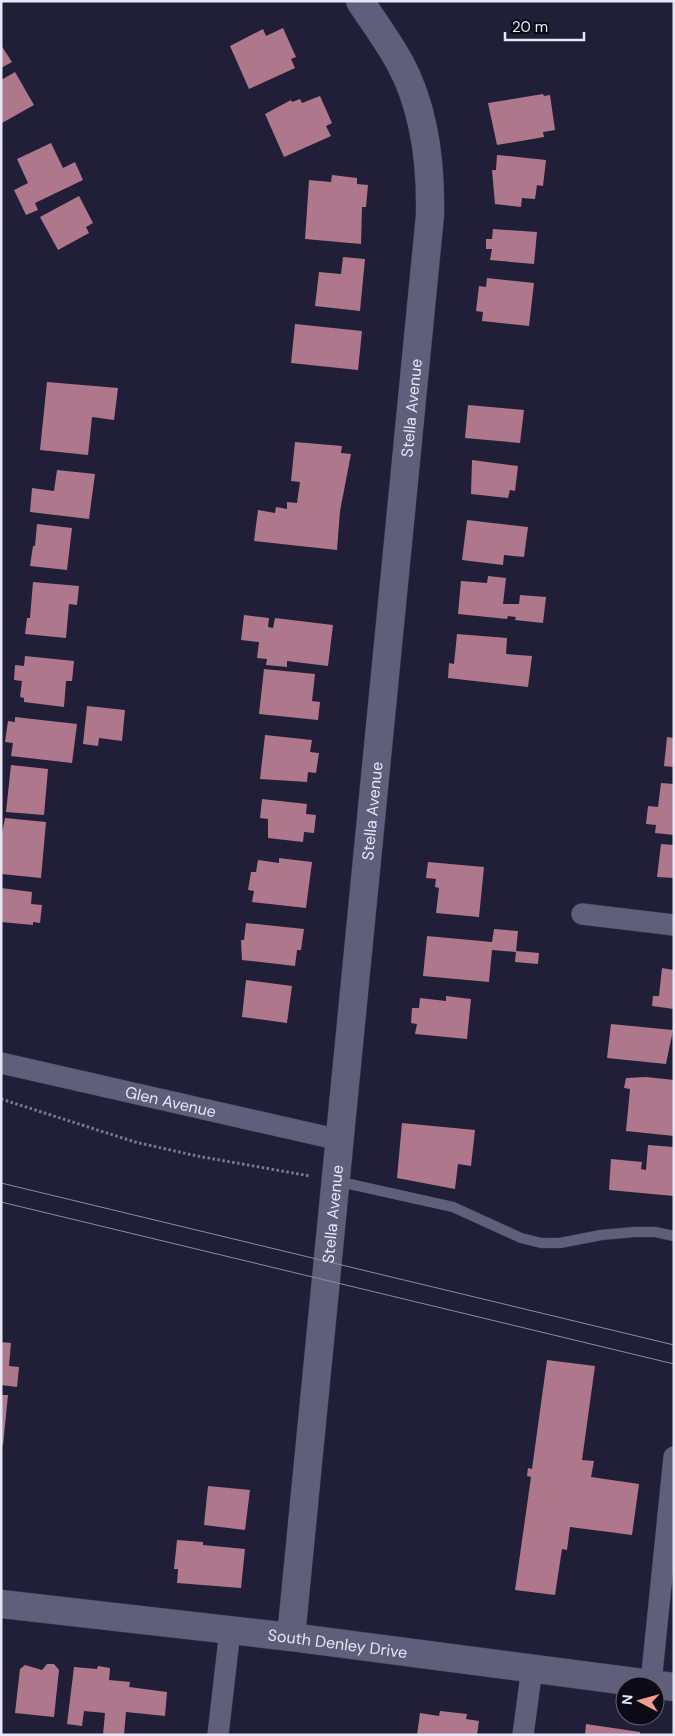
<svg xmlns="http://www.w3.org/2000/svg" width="675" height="1736" viewBox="0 0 675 1736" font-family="'DM Sans',sans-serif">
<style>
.building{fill:#af778c}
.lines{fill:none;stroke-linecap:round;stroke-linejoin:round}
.lane-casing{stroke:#3b394e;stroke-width:11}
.street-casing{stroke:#3b394e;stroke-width:22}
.secondary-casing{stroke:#3b394e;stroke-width:29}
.path{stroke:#7a798d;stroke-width:3;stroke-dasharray:2.5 2.5;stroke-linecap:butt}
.lane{stroke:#605f7b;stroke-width:10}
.street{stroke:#605f7b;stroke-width:21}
.secondary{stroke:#605f7b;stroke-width:28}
.tram{stroke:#8b8a9e;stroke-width:1}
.labels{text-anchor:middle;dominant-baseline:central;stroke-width:5;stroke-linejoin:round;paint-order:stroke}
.street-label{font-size:16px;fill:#e6e6f6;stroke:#0b0a15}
</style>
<rect width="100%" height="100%" fill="#211f37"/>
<g class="building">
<polygon points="283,28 296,57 291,59 295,68 249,89 230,46 263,29 266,36"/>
<polygon points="1,45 12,62 1,68"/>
<polygon points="15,72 34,105 2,123 1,80"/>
<polygon points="543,94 544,96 550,95 555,130 543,132 544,137 497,145 488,103"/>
<polygon points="320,96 332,123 326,126 331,136 284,157 265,114 291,100 292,102 300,99 302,103"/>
<polygon points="51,143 63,168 75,162 83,180 35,203 38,210 26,215 14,190 28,183 17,159"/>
<polygon points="497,155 546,160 543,186 537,185 535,199 522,198 521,207 495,204 492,170 496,170"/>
<polygon points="332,175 357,178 357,184 368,185 366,207 362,207 361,244 305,239 309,180 331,182"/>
<polygon points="79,196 93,223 86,227 89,233 58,250 40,217"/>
<polygon points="493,229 537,232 534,264 490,260 492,249 486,249 486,239 492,239"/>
<polygon points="343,257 365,259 360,311 315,306 319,272 341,274"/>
<polygon points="487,278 534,283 529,326 482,321 483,312 476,311 479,286 486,287"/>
<polygon points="295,324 362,331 358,370 291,363"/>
<polygon points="47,382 118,388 114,420 92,417 88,455 40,450"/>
<polygon points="468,405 524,410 520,443 465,438"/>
<polygon points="295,442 342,446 341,453 351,454 340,511 337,550 254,541 258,510 275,513 276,507 287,509 287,502 297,503 300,482 291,481"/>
<polygon points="472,460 518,466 515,491 510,490 508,498 471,494"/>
<polygon points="57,470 95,474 89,519 30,512 32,488 54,491"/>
<polygon points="467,520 528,527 524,557 504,555 503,565 462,560"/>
<polygon points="37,524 72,528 67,570 30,566 33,546 35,546"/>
<polygon points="488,576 506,578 503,604 519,604 520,595 546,597 543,623 515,620 516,617 508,616 507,619 458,614 461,581 487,583"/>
<polygon points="33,582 79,586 77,605 69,604 66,638 25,634 27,618 30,618"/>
<polygon points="244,615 269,618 268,627 273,628 275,618 333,625 328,666 287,661 287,667 266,665 267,659 257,658 259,642 241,640"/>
<polygon points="457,634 507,638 506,654 532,656 528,687 448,678 449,663 454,664"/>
<polygon points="25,656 74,661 72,681 66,681 64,707 24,702 24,698 20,697 22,681 14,680 15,665 24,666"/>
<polygon points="264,669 315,674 312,701 320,702 318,720 259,714"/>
<polygon points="87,706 125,710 122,741 99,738 98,746 83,744"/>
<polygon points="15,717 77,724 72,763 11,756 13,743 5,742 8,721 15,722"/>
<polygon points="265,735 312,740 310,752 319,753 316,773 308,772 307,782 260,779"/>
<polygon points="667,737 674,738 674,767 664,766"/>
<polygon points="11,765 48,769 44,815 6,812"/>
<polygon points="661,783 674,784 674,835 655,833 656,825 646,824 648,806 658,807"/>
<polygon points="262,799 307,804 306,814 316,815 314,833 304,832 303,842 268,838 268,819 260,818"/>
<polygon points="5,818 46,822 41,878 1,874 1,838"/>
<polygon points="661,844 674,845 674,878 657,877"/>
<polygon points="279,858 312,862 306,908 252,902 254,891 248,890 251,872 256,872 258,860 279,863"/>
<polygon points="428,862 484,867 479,917 436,913 439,888 435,887 436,879 426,878"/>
<polygon points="1,888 32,892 31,904 42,905 40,923 33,922 33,925 1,922"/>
<polygon points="246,923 304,929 301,950 297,950 295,966 242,960 241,940 244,940"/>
<polygon points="494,929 518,931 516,952 492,950 489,982 423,976 427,936 492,942"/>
<polygon points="516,951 539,953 538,964 515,962"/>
<polygon points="662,968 674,970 674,1009 652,1006 653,996 659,996"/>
<polygon points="246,980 292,986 287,1023 242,1017"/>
<polygon points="446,996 471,999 467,1039 415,1034 417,1024 411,1023 412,1008 419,1008 420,998 446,1001"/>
<polygon points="611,1024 673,1030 666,1064 607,1058"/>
<polygon points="646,1077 674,1080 674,1136 626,1131 630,1089 624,1088 626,1078"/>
<polygon points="402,1123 475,1130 471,1166 458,1164 455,1189 397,1178"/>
<polygon points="648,1145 674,1147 674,1196 609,1190 611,1159 642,1162 641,1169 646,1170"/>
<polygon points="1,1342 11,1343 9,1366 19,1367 17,1387 1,1385"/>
<polygon points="547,1360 595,1366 582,1460 594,1461 591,1477 639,1484 632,1535 570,1527 567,1550 562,1549 555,1595 515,1590 531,1477 527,1476 528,1468 532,1469"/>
<polygon points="1,1395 8,1395 3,1445 1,1445"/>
<polygon points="208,1486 250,1490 245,1530 204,1525"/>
<polygon points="177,1540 203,1542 203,1545 245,1549 241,1588 177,1583 178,1569 174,1569"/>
<polygon points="47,1664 54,1664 59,1670 54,1717 15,1713 20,1669 25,1665 42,1670"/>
<polygon points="98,1666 110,1668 109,1680 130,1682 129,1687 167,1692 165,1716 126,1712 124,1735 103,1735 105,1713 84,1711 82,1726 67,1724 74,1667 97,1669"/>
<polygon points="440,1711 467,1714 466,1719 479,1721 477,1735 417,1735 420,1713 439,1716"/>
<polygon points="586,1724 640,1732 640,1735 585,1735"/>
</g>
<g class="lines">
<g class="lane-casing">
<polyline id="lane" points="336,1181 453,1207 521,1238 541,1243 560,1243 601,1235 635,1232 655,1232 674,1236"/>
</g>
<g class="street-casing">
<g id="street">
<polyline points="582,914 674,925"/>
<path id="s1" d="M1,1063L340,1140"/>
<polyline points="651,1683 674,1457"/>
<polyline points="218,1735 230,1630"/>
<polyline points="523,1735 532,1668"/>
</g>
</g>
<g class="secondary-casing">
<g id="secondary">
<path id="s2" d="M1,1604L291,1637L674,1687"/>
<path id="s3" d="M291,1637L430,215C431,163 425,109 400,63C388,41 373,21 360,1"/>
</g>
</g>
<polyline class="path" points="1,1099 135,1142 197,1156 310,1176"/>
<use href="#lane" class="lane"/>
<use href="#street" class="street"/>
<use href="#secondary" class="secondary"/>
<g class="tram">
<polyline points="1,1183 674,1345"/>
<polyline points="1,1202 674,1364"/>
</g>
</g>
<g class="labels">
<g class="street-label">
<text stroke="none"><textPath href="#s3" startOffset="1235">Stella Avenue</textPath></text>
<text stroke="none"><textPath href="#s3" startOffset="830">Stella Avenue</textPath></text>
<text stroke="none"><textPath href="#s1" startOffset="174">Glen Avenue</textPath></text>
<text stroke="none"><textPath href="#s3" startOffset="425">Stella Avenue</textPath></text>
<text stroke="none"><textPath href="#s2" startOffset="339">South Denley Drive</textPath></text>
</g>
</g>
<rect width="675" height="1736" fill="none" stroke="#e6e6f6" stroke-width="5"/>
<g transform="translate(640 1701) rotate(276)"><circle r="24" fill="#0b0a15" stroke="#63626f"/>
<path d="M0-4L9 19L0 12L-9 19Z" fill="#f59c92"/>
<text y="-8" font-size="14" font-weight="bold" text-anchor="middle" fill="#e6e6f6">N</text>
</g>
<path d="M505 32v8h79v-8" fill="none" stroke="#e6e6f6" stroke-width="2.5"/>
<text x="512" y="32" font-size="15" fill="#e6e6f6" stroke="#0b0a15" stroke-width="4" paint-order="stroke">20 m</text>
</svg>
